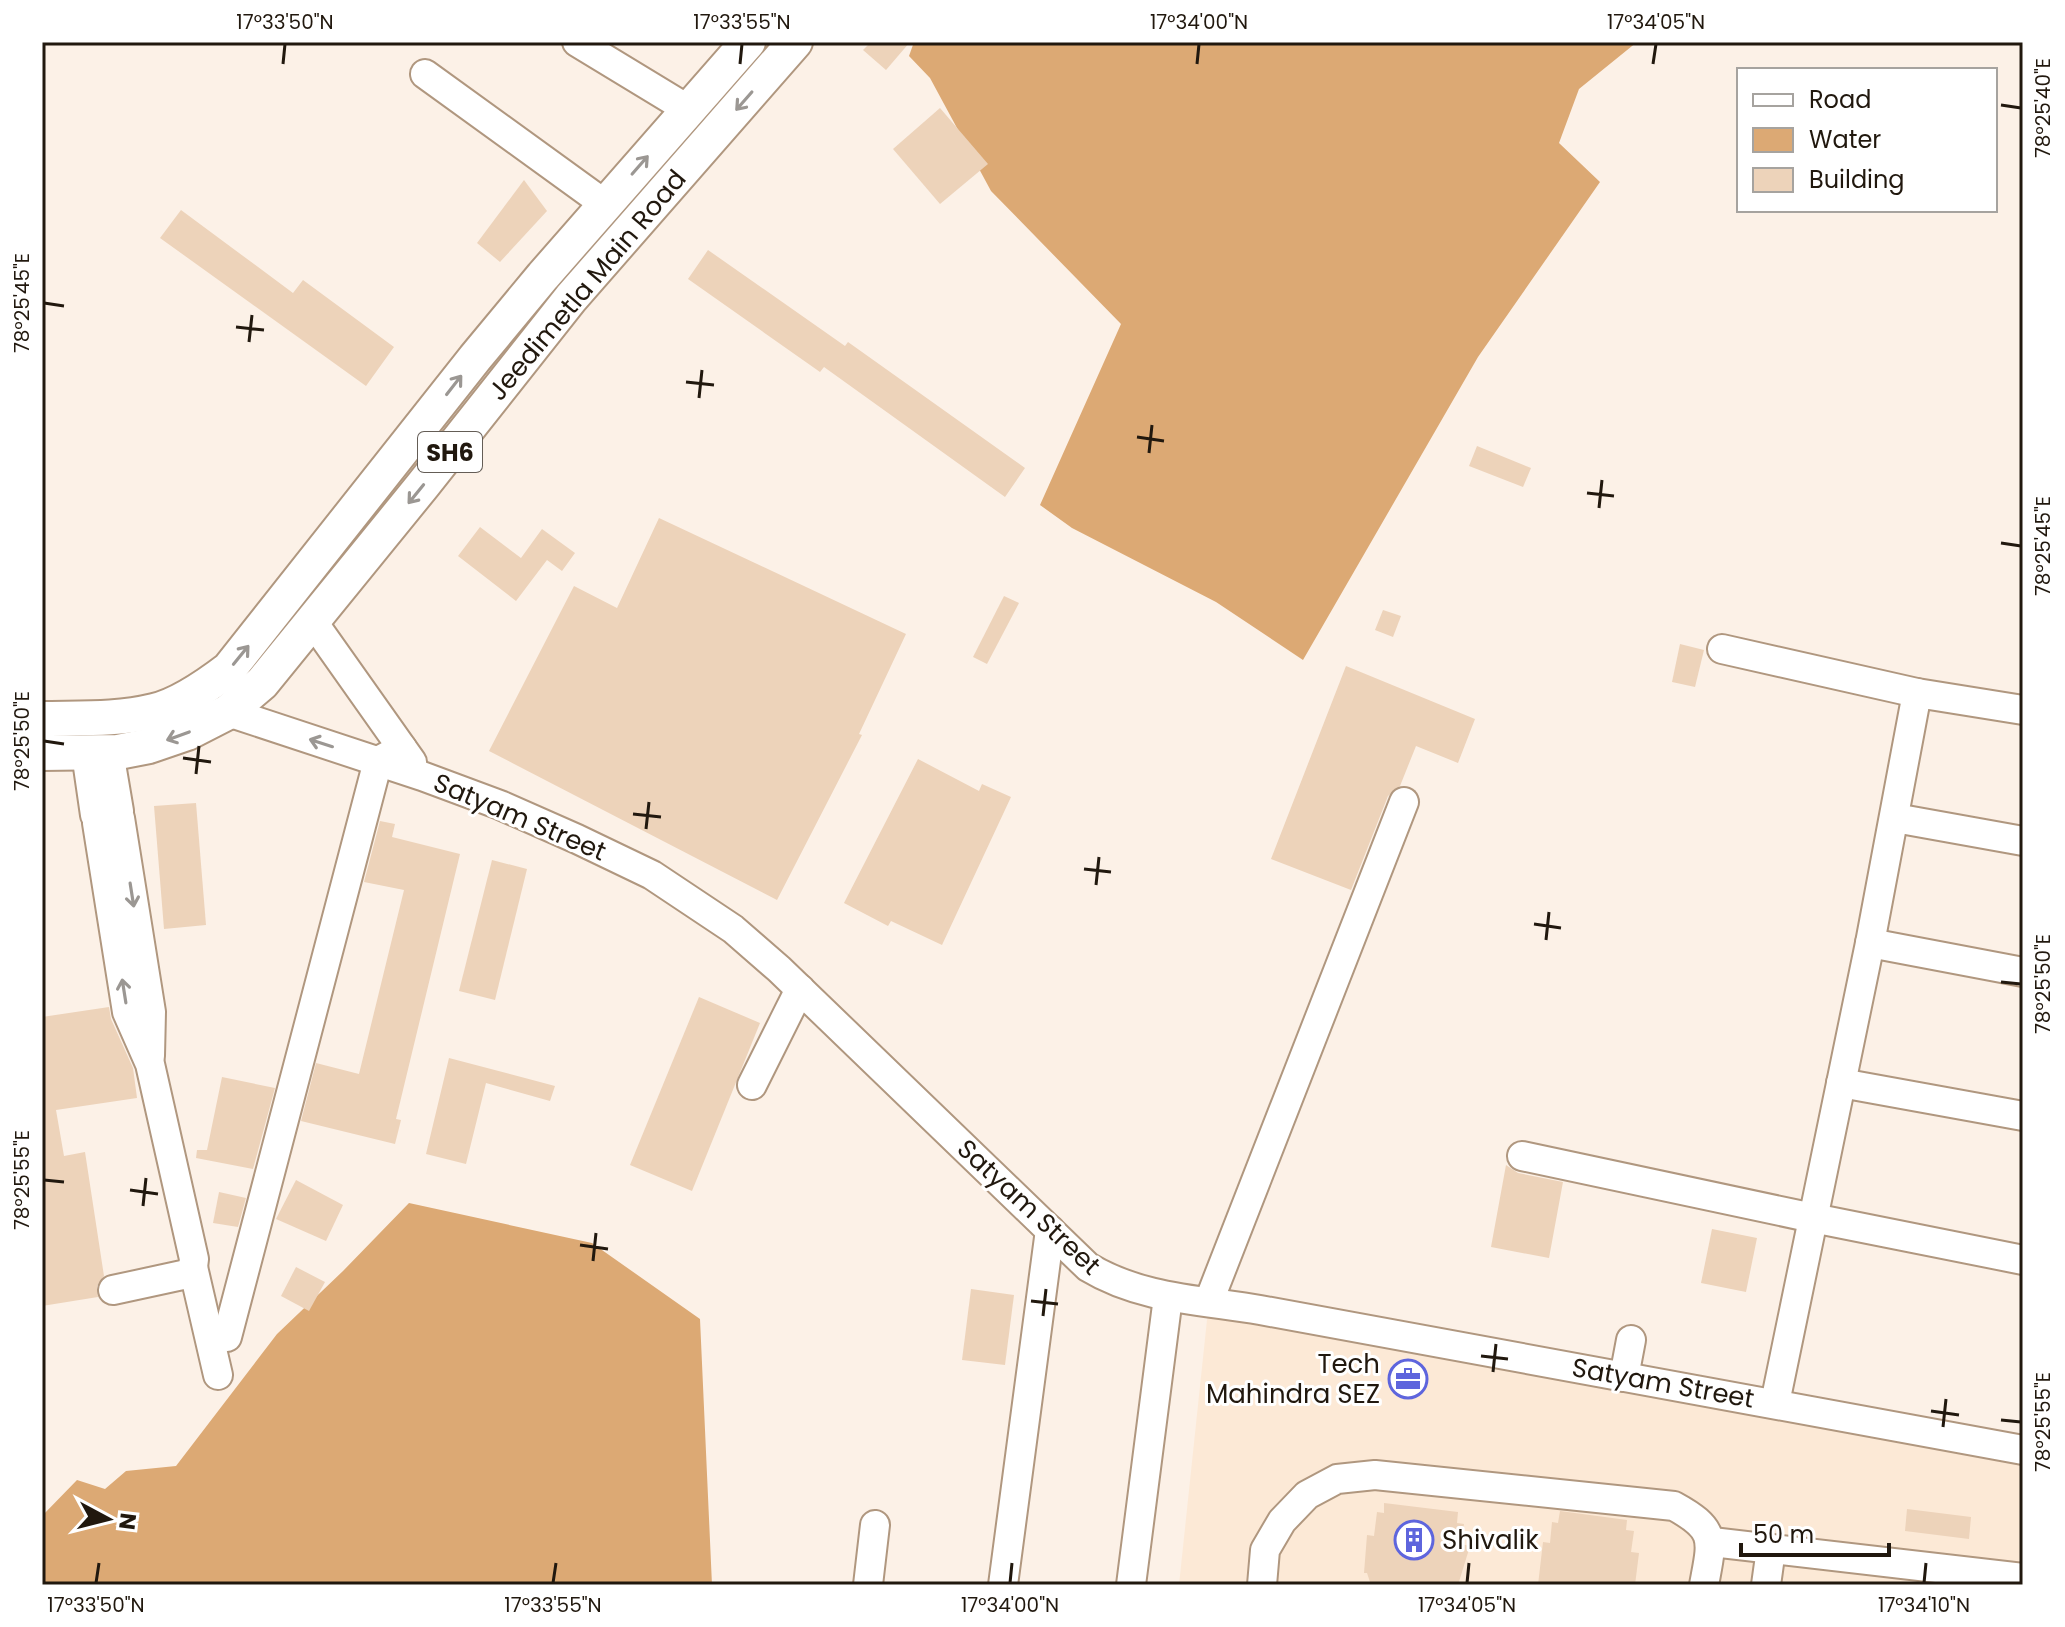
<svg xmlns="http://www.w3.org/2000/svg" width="2065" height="1627" viewBox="0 0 2065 1627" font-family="Poppins,sans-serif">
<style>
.built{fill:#fce9d6}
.water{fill:#dca974}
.building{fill:#edd3ba}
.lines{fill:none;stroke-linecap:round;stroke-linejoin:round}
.minor-casing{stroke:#b0977f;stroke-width:32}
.major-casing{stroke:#b0977f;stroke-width:38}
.minor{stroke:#fff;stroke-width:28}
.major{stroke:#fff;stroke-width:34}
.oneway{stroke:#9b9793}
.ticks{fill:none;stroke:#21180e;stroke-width:3}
.labels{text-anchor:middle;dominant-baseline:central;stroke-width:6;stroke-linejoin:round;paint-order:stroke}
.shield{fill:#fff;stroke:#645d56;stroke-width:2}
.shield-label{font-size:24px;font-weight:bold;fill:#21180e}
.street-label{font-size:26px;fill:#21180e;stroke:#fff}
.poi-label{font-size:26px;fill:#21180e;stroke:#fff;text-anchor:end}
.neatline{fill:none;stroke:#21180e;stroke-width:3}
.ticks-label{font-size:20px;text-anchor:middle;fill:#21180e}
</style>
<rect width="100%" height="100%" fill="#fcf1e7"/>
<polygon class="built" points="1209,1301 2023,1457 2023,1585 1179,1585"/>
<g class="water">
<polygon points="914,42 1637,42 1579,89 1559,143 1600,182 1478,357 1303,660 1216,602 1072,528 1040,505 1121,324 991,191 930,78 909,56"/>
<polygon points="409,1203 592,1243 700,1319 712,1585 42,1585 42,1516 77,1480 105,1489 126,1471 176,1466 277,1334 343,1271"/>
</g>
<g class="building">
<polygon points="871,42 910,42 886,70 863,50"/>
<polygon points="940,108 988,164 940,204 893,149"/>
<polygon points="524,180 547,211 500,262 477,243"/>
<polygon points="181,210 293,293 303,280 394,347 366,386 160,238"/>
<polygon points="708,250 845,346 848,342 1025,468 1005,497 824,367 820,372 688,279"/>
<polygon points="1477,446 1531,468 1523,487 1469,466"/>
<polygon points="659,518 906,634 859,734 862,735 777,900 489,751 574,586 617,608"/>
<polygon points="480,527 521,558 542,529 575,553 562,571 547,560 516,601 458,556"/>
<polygon points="1004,596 1019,603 987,664 973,657"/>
<polygon points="1383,610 1401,616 1393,637 1375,630"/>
<polygon points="1680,644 1704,650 1695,687 1672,682"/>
<polygon points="1346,666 1475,719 1458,763 1416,746 1400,786 1388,796 1351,890 1271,859"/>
<polygon points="918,759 979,791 982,784 1011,797 942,945 891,921 888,926 844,903"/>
<polygon points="196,803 206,925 164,929 154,806"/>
<polygon points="380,821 395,824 392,837 460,854 396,1119 401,1120 395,1144 301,1121 316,1063 359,1074 404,890 364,882"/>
<polygon points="492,860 527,869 495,1000 459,991"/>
<polygon points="699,997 760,1023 692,1191 630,1165"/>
<polygon points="109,1007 111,1019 133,1068 137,1098 56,1110 64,1156 85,1152 104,1276 97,1286 98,1297 42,1306 42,1017"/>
<polygon points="449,1058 555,1086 550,1101 486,1083 466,1164 426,1154"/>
<polygon points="222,1077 275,1088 253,1169 196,1158 197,1150 207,1150"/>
<polygon points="1506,1165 1518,1173 1563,1182 1549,1258 1491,1247"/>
<polygon points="296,1180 343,1205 326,1241 276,1219"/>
<polygon points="219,1192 246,1198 238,1227 213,1223"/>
<polygon points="1712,1229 1757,1238 1746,1292 1701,1283"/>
<polygon points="296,1267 325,1282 309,1311 281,1296"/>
<polygon points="971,1289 1014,1295 1005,1365 962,1360"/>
<polygon points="1384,1503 1458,1512 1457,1523 1464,1524 1461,1544 1470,1546 1458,1585 1371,1585 1367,1573 1364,1573 1367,1535 1374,1536 1377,1512 1384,1513"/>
<polygon points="1907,1509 1971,1517 1969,1539 1905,1531"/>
<polygon points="1560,1511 1627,1520 1626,1530 1634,1531 1631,1552 1639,1553 1635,1585 1538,1585 1543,1542 1550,1543 1552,1522 1558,1523"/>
</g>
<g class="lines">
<g class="minor-casing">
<g id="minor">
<polyline points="577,42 689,110"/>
<polyline points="425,74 606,205"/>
<polyline points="313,622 412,762"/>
<polyline points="1722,649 1917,693"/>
<path d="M228,712L422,776L500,805L577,839L652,875L733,929L779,969L1088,1267C1141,1299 1201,1300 1260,1310L2023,1450"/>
<polyline points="109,752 119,811"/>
<polyline points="86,753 95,815"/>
<polyline points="120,818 151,1012 150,1056"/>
<polyline points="1895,818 2023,841"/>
<polyline points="97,823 127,1012 150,1064 194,1259 193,1267 187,1274 113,1290"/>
<polyline points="1870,943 2023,972"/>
<polyline points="1841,1083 2023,1116"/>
<polyline points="752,1085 800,989"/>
<polyline points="1522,1156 1813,1218 2023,1260"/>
<polyline points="193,1267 218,1375"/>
<polyline points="1209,1301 1404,802"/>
<polyline points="227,1337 378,761 402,748"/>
<polyline points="1624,1377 1631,1340"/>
<polyline points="1775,1403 1870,943 1917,693 2023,710"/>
<polyline points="1712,1542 2023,1578"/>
<polyline points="868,1585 875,1525"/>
<polyline points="1003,1585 1050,1230"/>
<polyline points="1131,1585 1168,1297"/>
<path d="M1262,1585L1265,1550L1282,1521L1307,1495L1337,1479L1375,1475L1674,1506C1718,1530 1712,1541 1704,1585"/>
<polyline points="1766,1585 1771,1549"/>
</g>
</g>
<g class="major-casing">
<g id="major">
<path d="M42,719C79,718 117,720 154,711C180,705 208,685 229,669L475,358L543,276L748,42"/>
<polyline points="42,753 118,752 149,746 187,733 228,712 262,683 423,485 571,298 795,42"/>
</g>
</g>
<use href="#minor" class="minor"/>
<use href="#major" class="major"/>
</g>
<defs><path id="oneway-shaft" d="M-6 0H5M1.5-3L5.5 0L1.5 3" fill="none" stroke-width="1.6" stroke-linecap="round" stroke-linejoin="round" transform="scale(2)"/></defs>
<g class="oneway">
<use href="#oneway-shaft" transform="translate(744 101) rotate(131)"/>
<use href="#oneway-shaft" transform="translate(640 165) rotate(-49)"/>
<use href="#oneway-shaft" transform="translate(454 385) rotate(-52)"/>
<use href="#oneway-shaft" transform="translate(416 494) rotate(129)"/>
<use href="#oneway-shaft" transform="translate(241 655) rotate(-51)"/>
<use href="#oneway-shaft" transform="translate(178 736) rotate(160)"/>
<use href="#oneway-shaft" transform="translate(321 743) rotate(-162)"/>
<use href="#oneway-shaft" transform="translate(132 895) rotate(81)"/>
<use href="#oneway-shaft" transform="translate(124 991) rotate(-99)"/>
</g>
<path class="ticks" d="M283,64L285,44M740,64L742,44M1197,64L1199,44M1653,64L1656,44M2001,105L2021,108M44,303L64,306M236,327L264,330M249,342L252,315M686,382L714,385M699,398L702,370M1137,437L1164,441M1149,453L1152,425M1587,493L1614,496M1599,508L1602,480M2001,543L2021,546M44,741L64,744M183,758L211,762M196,774L199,746M633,814L661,817M646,829L649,802M1084,869L1111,872M1096,885L1099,857M1534,924L1561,928M1546,940L1549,912M2001,982L2021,984M44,1180L64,1182M130,1190L158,1194M143,1206L146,1178M580,1245L608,1249M593,1261L596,1233M1031,1301L1058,1304M1043,1316L1046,1289M1481,1356L1508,1359M1493,1372L1496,1344M1931,1411L1959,1415M2001,1420L2021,1422M1943,1427L1946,1399M96,1583L99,1563M553,1583L556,1563M1010,1583L1012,1563M1467,1583L1469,1563M1924,1583L1926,1563"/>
<defs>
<g id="office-ring" transform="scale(2)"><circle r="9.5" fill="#fff" stroke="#5e65dd" stroke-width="1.5"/><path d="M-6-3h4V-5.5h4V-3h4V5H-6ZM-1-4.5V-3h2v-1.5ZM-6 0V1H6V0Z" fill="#5e65dd"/></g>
<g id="building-ring" transform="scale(2)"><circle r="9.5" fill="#fff" stroke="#5e65dd" stroke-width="1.5"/><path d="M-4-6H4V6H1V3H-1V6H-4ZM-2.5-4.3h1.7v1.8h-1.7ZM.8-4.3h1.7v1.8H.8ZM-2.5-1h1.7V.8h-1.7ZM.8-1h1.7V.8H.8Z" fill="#5e65dd"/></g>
</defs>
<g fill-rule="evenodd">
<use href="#office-ring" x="1408" y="1379"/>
<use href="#building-ring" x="1414" y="1540"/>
</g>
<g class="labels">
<rect class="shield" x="418" y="432" width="64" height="40" rx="6"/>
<g class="shield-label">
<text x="450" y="452">SH6</text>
</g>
<g class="street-label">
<text transform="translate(587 285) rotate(-50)">Jeedimetla Main Road</text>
<text transform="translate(520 817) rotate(23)">Satyam Street</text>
<text transform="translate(1029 1207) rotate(43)">Satyam Street</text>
<text transform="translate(1663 1383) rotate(10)">Satyam Street</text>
</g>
<g class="poi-label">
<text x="1380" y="1364">Tech<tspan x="1380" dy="30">Mahindra SEZ</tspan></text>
<text x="1442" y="1540" text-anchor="start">Shivalik</text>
</g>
</g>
<rect width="2065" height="1627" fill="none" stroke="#ffffff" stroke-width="88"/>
<rect x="1737" y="68" width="260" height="144" fill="#ffffff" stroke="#a6a39f" stroke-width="2"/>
<rect x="1753" y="94" width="40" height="12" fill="#ffffff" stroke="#a6a39f" stroke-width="2"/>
<text x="1809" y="108" font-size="24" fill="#21180e">Road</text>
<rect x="1753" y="128" width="40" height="24" fill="#dca974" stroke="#a6a39f" stroke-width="2"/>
<text x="1809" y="148" font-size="24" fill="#21180e">Water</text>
<rect x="1753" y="168" width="40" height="24" fill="#edd3ba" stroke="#a6a39f" stroke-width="2"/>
<text x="1809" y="188" font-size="24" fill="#21180e">Building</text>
<g transform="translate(108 1519) rotate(97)" stroke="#ffffff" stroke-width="6" paint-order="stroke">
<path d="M0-6L14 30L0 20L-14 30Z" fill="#21180e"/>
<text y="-12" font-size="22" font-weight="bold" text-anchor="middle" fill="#21180e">N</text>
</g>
<path d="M1741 1543v12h148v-12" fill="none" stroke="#21180e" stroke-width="4"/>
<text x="1753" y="1543" font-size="24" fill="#21180e" stroke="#ffffff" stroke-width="6" paint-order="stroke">50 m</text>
<rect x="44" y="44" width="1977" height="1539" class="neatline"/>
<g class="ticks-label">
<text x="285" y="29">17°33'50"N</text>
<text x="742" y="29">17°33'55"N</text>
<text x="1199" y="29">17°34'00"N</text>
<text x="1656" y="29">17°34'05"N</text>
<text transform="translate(2043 108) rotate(-90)" y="7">78°25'40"E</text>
<text transform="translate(22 303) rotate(-90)" y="7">78°25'45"E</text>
<text transform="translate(2043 546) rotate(-90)" y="7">78°25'45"E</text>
<text transform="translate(22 741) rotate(-90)" y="7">78°25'50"E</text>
<text transform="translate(2043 984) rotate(-90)" y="7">78°25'50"E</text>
<text transform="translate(22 1180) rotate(-90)" y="7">78°25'55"E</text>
<text transform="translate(2043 1422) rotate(-90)" y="7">78°25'55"E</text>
<text x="96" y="1612">17°33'50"N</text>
<text x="553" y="1612">17°33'55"N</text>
<text x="1010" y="1612">17°34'00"N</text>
<text x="1467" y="1612">17°34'05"N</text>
<text x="1924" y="1612">17°34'10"N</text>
</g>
</svg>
